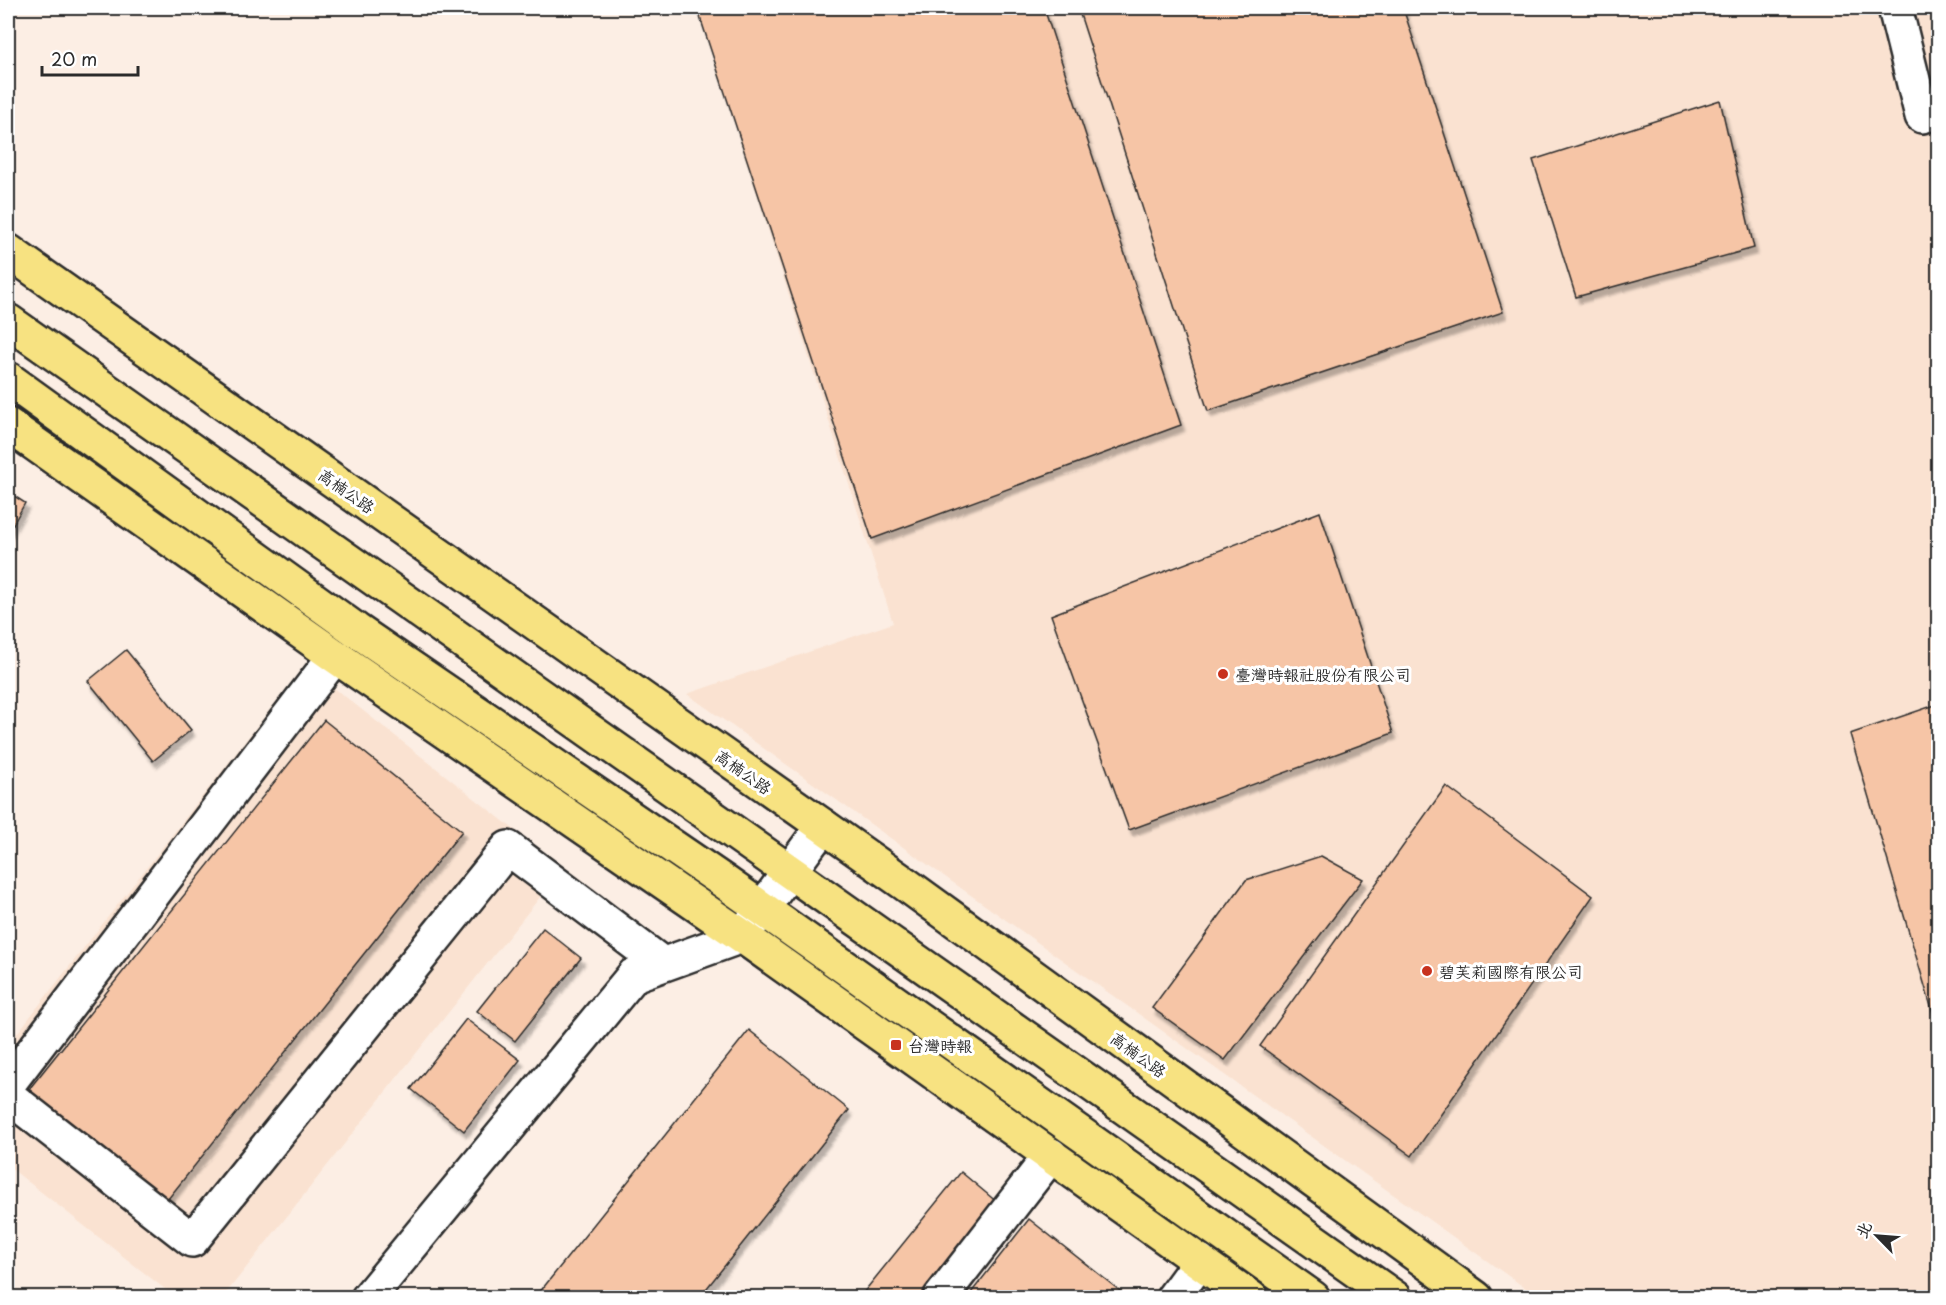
<svg xmlns="http://www.w3.org/2000/svg" width="1946" height="1305" viewBox="0 0 1946 1305" font-family="'Playpen Sans','LXGW WenKai TC',sans-serif">
<style>
.built{fill:#fae2d1}
.building{fill:#f6c5a6;stroke:#2b2b2b;stroke-width:1.5;filter:url(#shadow)}
.lines{fill:none;stroke-linecap:round;stroke-linejoin:round}
.minor-casing{stroke:#2b2b2b;stroke-width:38}
.major-casing{stroke:#2b2b2b;stroke-width:38}
.minor{stroke:#fff;stroke-width:33}
.major{stroke:#f7e281;stroke-width:33}
.poi-dot{fill:#c8321e;stroke:#fff;stroke-width:2}
.labels{text-anchor:middle;dominant-baseline:central;stroke-width:6;stroke-linejoin:round;paint-order:stroke}
.street-label{font-size:16px;fill:#2b2b2b;stroke:#fff}
.poi-label{font-size:16px;fill:#2b2b2b;stroke:#fff;text-anchor:start}
</style>
<defs>
<filter id="shadow"><feDropShadow dx="3.5" dy="6" stdDeviation="1.5" flood-color="#0004"/></filter>
</defs>
<rect width="100%" height="100%" fill="#fceee4"/>
<filter id="ink" filterUnits="userSpaceOnUse"><feTurbulence type="fractalNoise" baseFrequency=".0167" numOctaves="2"/><feDisplacementMap in="SourceGraphic" scale="12" xChannelSelector="R" yChannelSelector="G"/><feConvolveMatrix kernelMatrix="1 2 1 2 8 2 1 2 1" color-interpolation-filters="sRGB"/></filter>
<g filter="url(#ink)">
<g class="built">
<polygon points="698,8 1938,8 1938,1297 1538,1297 687,694 893,623"/>
<polygon points="305,665 563,868 223,1297 175,1297 8,1166 8,1045"/>
</g>
<g class="building">
<polygon points="697,8 1044,8 1181,425 872,539"/>
<polygon points="1078,8 1403,8 1503,312 1208,411"/>
<polygon points="1720,100 1754,248 1576,297 1533,160"/>
<polygon points="8,492 25,503 8,533"/>
<polygon points="1320,512 1393,733 1129,830 1051,615"/>
<polygon points="126,650 191,730 153,761 88,681"/>
<polygon points="1938,704 1938,1030 1850,734"/>
<polygon points="324,720 462,831 164,1204 26,1093"/>
<polygon points="1446,786 1593,896 1412,1156 1260,1046"/>
<polygon points="1321,856 1363,879 1225,1060 1152,1008 1246,880"/>
<polygon points="543,928 581,958 515,1041 477,1011"/>
<polygon points="466,1019 520,1060 464,1131 411,1089"/>
<polygon points="749,1030 849,1110 699,1298 544,1298 539,1293"/>
<polygon points="961,1172 1004,1208 932,1298 859,1298"/>
<polygon points="1029,1219 1129,1298 967,1298"/>
</g>
<g class="lines">
<g class="minor-casing">
<g id="minor">
<polyline points="1895,8 1922,116 1938,112"/>
<polyline points="8,1084 335,656"/>
<polyline points="8,1096 192,1240 508,848 661,963"/>
<polyline points="368,1298 634,975 742,936 823,826"/>
<polyline points="940,1298 1051,1155"/>
<polyline points="1173,1298 1200,1261"/>
</g>
</g>
<g class="major-casing">
<g id="major">
<polyline points="8,251 904,883 1476,1298"/>
<polyline points="8,321 1395,1298"/>
<polyline points="8,379 356,630 726,883 1313,1298"/>
<polyline points="8,425 335,656 742,936 1251,1298"/>
</g>
</g>
<use href="#minor" class="minor"/>
<use href="#major" class="major"/>
</g>
</g>
<g class="poi-dot">
<circle cx="1223" cy="674" r="6"/>
<circle cx="1427" cy="971" r="6"/>
<rect x="890" y="1039" width="12" height="12" rx="3"/>
</g>
<g class="labels">
<g class="street-label">
<text transform="translate(347 490) rotate(35)">高楠公路</text>
<text transform="translate(744 771) rotate(35)">高楠公路</text>
<text transform="translate(1139 1054) rotate(36)">高楠公路</text>
</g>
<g class="poi-label">
<text x="1235" y="674">臺灣時報社股份有限公司</text>
<text x="1439" y="971">碧芙莉國際有限公司</text>
<text x="908" y="1045">台灣時報</text>
</g>
</g>
<rect width="1946" height="1305" fill="none" stroke="#fff" stroke-width="30"/>
<rect x="15" y="15" width="1916" height="1275" fill="none" stroke="#2b2b2b" stroke-width="2" filter="url(#ink)"/>
<g transform="translate(1877 1236) rotate(295)" stroke="#ffffff" stroke-width="4.5" paint-order="stroke">
<path d="M0-4.5L10 22L0 15L-10 22Z" fill="#2b2b2b"/>
<text y="-9" font-size="16" font-weight="bold" text-anchor="middle" fill="#2b2b2b">北</text>
</g>
<path d="M42 66v9h96v-9" fill="none" stroke="#2b2b2b" stroke-width="3"/>
<text x="51" y="66" font-size="18" fill="#2b2b2b" stroke="#ffffff" stroke-width="4.5" paint-order="stroke">20 m</text>
</svg>
